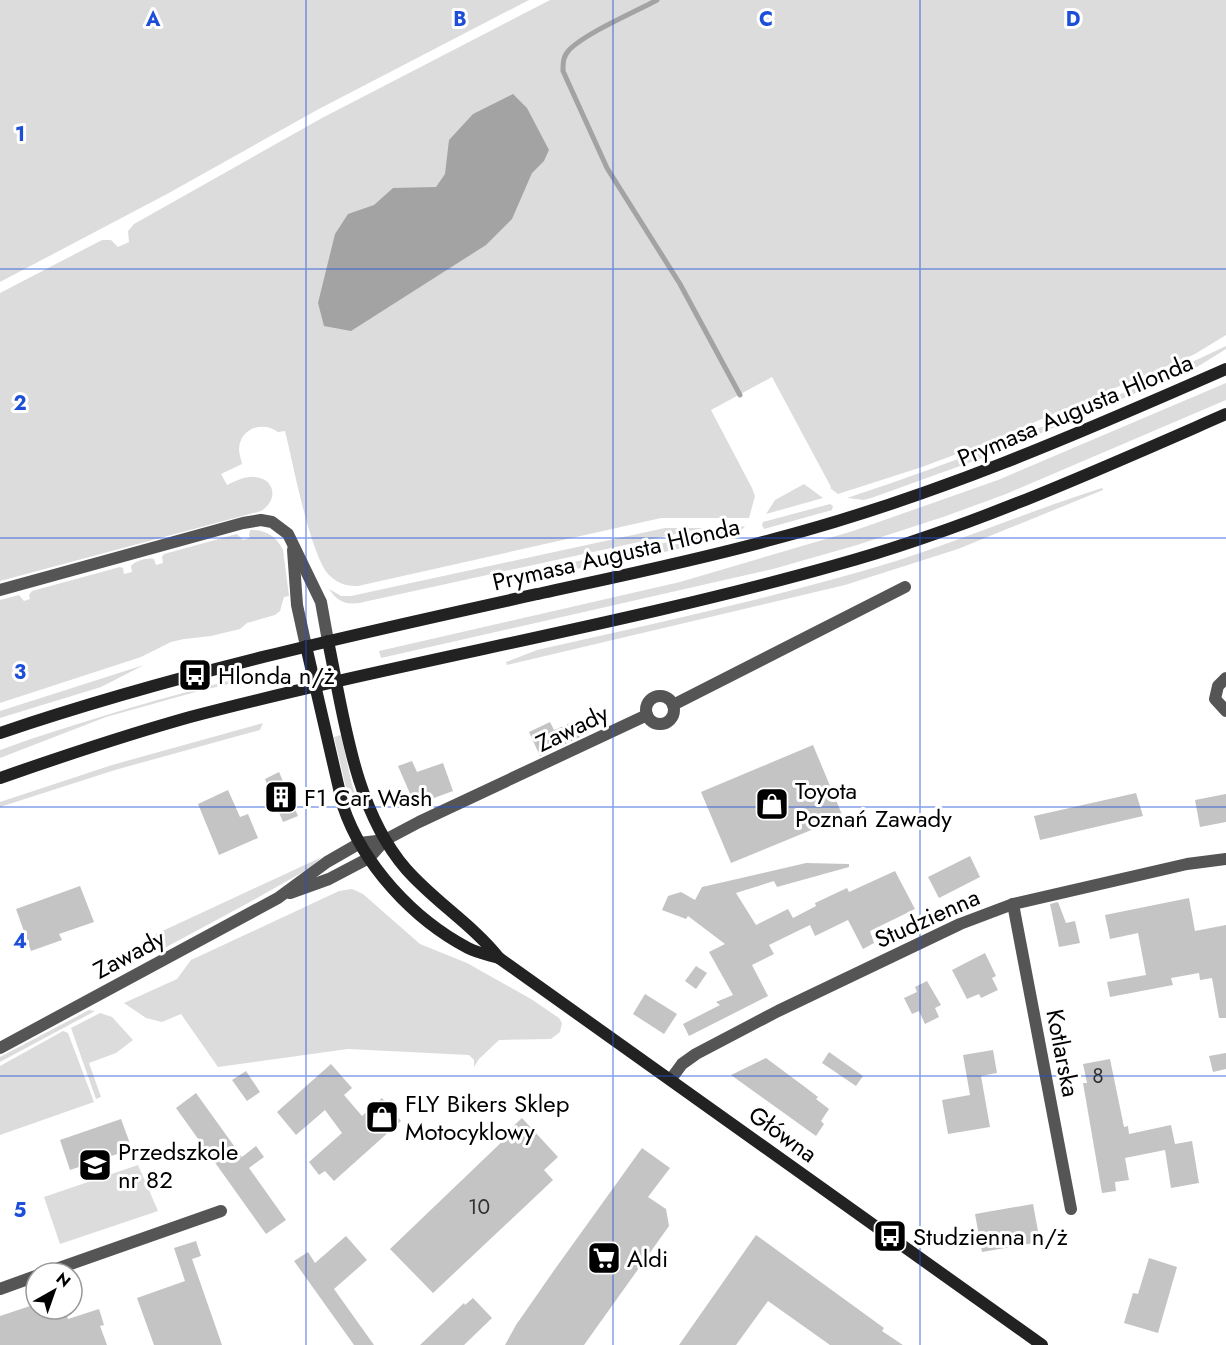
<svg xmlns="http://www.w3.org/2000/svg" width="1226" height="1345" viewBox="0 0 1226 1345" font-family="Jost,sans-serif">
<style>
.green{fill:#dcdcdc}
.water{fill:#a3a3a3}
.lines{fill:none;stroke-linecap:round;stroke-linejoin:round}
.stream{stroke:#a3a3a3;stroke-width:5}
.building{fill:#c4c4c4}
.street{stroke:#555;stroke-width:12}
.secondary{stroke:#222;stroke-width:12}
.grid{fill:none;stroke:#1d4ed8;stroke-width:1.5;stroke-opacity:0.55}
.labels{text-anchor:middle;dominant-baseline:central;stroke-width:6;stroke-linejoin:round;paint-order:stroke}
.number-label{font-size:21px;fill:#313131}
.street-label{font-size:24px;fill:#000;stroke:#fff}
.poi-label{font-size:24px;fill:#000;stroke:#fff;text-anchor:start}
.grid-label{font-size:20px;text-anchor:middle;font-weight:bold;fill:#1d4ed8;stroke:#fff;stroke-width:6;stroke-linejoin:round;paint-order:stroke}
</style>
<rect width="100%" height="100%" fill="#fff"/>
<g class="green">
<polygon points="0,0 529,0 317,110 167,194 0,282"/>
<path d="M550,0H1226V335L1195,354L978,446L922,467L838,494L830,488L831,487L772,377L711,410L752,488L755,496L749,518H661L358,586C347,586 338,584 329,575C310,555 293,462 285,431L278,432C263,421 240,428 239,449C239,454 241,459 242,464L221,474L227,485C236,481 245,476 255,477C276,479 278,501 261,511L0,581V293L102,240H111L118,247L129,242L128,231L134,224L322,118Z"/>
<path d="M1226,346V349L1197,367L985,457L874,497L864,500L847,498C976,455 1103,405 1226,346Z"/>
<polygon points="1226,383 1226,400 1006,494 946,516 857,545 773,569 381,658 379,651 680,582 853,531 998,480"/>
<polygon points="804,484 823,498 766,514 775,500"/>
<path d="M1102,488L1103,490L958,549L845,585L507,665L506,662L537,650C657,623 778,597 896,561C965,539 1032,510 1102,488Z"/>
<polygon points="830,504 833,506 832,510 764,529 762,525 763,522"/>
<polygon points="745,526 741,531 728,538 669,551 596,566 517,577 516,574"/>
<path d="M665,528H703L359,603C345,605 337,601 329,589L341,596H351Z"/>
<path d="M250,530C266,529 277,537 283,550L289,596L284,597L280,611L275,615L247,623L240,629L211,636L184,639L171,642L141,657L0,703V600L19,595L24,601L30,599L29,595L32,591L120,567L123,568L124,574L132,572L131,566C135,561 148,557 154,559L156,565L163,563L162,557L164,554L237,534L243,540L250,538L249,535Z"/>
<polygon points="144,665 101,687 0,718 0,711"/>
<path d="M262,672L263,676L199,691L106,717L0,758V750C86,719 174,695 262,672Z"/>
<polygon points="263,723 260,730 115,770 0,807 0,802 112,765"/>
<polygon points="341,735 352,785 360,806 353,809 346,788 334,737"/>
<polygon points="322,857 308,869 250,902 159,951 148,950 149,941 156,934"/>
<polygon points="352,889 363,894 420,944 467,963 531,999 559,1018 562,1023 560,1032 551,1039 499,1040 479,1059 474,1067 474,1060 469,1055 348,1049 218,1067 181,1014 162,1022 146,1018 124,1003 177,979 191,960 339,891"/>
<polygon points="89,1010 95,1011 0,1062 0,1057"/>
<polygon points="100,1013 112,1017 133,1040 116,1053 89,1063 101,1097 96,1099 71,1028"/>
<polygon points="63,1031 68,1033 94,1102 0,1135 0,1066"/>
<polygon points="138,1165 158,1211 60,1244 44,1197"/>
</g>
<polygon class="water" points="513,94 527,108 549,150 544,161 532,173 512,219 486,245 351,331 324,326 318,303 335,234 348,214 374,205 393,188 436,187 445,174 449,140 473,114"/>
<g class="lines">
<path class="stream" d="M657,0C633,13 588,32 570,49C563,56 563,62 563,71L607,168L680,284L740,395"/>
</g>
<g class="building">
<polygon points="550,722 554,730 573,722 580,737 540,756 529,732"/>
<polygon points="813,745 843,817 731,863 701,792"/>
<polygon points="412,761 417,772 443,763 453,791 415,805 398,766"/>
<polygon points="279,772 298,816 283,822 265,779"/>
<polygon points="228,790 240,817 248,814 258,838 219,855 198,804"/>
<polygon points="1136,793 1143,816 1040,840 1034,816"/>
<polygon points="1226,794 1226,822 1200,827 1195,800"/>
<polygon points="970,856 980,877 939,898 928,877"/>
<polygon points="806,863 849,864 849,867 777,887 774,881 736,893 756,925 788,909 793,918 816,906 815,903 847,888 849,892 895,871 915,909 870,931 874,943 863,949 848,920 815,936 810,925 769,945 774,954 752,965 768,996 689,1036 683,1024 720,1005 716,1002 733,995 709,952 725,944 688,916 686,919 662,910 668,896 681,892 695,900 702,887"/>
<polygon points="80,886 94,922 59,934 62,940 31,951 16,909"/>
<polygon points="1189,898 1195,931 1226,925 1226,1018 1219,1018 1212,978 1200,980 1199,973 1171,978 1173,985 1110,997 1107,982 1146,975 1138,933 1110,939 1105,915"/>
<polygon points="1058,902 1066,923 1075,921 1080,943 1059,947 1050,904"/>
<polygon points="985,953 996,976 992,978 998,990 981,998 979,994 967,999 952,970"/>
<polygon points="696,966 707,973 696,989 685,981"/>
<polygon points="927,981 941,1005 935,1008 939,1017 925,1024 919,1011 912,1014 904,998 917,992 915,987"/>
<polygon points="645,994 677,1014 664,1034 633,1014"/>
<polygon points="993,1050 997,1073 981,1076 990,1127 948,1134 942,1100 970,1095 963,1055"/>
<polygon points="829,1052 863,1076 856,1086 822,1063"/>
<polygon points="1226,1053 1226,1069 1213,1072 1209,1056"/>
<polygon points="766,1058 805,1087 818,1097 816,1099 829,1109 821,1121 824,1124 816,1136 731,1075"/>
<polygon points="1110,1059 1124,1127 1128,1126 1129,1134 1171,1125 1175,1144 1192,1141 1199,1183 1171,1188 1165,1150 1125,1158 1129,1180 1115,1182 1116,1191 1102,1193 1083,1083 1087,1083 1083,1064"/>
<polygon points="331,1064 352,1088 344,1095 362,1116 382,1098 401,1121 334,1181 325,1171 319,1175 309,1162 342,1133 325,1110 296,1135 277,1112"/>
<polygon points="246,1071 260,1092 247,1101 232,1080"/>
<polygon points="196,1093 242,1157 256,1146 264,1157 249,1168 286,1220 266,1234 176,1108"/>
<polygon points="522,1118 558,1157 544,1170 553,1180 433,1293 390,1249 509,1135 507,1132"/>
<polygon points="121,1119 132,1149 70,1170 60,1140"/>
<polygon points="642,1148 670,1168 648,1197 666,1209 669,1226 584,1345 505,1345 516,1325 555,1269"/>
<polygon points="1033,1204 1040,1242 982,1252 975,1214"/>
<polygon points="756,1235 884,1328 882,1331 903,1345 830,1345 768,1301 736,1345 679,1345"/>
<polygon points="346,1236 367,1260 334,1289 374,1345 354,1345 294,1261 308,1252 315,1263"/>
<polygon points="196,1241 201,1256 192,1259 222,1345 154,1345 137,1298 185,1281 174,1248"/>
<polygon points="1149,1258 1177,1267 1158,1333 1124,1323 1133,1293 1138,1294"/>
<polygon points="473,1298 492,1318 464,1345 420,1345 464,1303 465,1305"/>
<polygon points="36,1304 36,1309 65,1309 68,1319 99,1309 104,1325 100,1326 107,1345 0,1345 0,1316"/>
</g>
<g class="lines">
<g class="street">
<polyline points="293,550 297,605 306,646"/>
<polyline points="0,590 243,523 261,520 272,522 288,534 321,602 328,641"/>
<polyline points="1226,678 1218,686 1215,699 1226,711"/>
<circle cx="660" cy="710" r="14"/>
<polyline points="673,705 905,587"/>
<polyline points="290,893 329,879 369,858 385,840 419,822 647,715"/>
<polyline points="1013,904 1071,1209"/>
<polyline points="0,1048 278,898 327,862 360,843 385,840"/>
<polyline points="671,1079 682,1064 696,1054 778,1011 960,924 1013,904 1187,864 1226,859"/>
<polyline points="45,1273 221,1211"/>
<polyline points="0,1289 36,1276"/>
</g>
<g class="secondary">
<path d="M328,641C344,717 354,809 406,869C435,902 472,924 499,958L1042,1345"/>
<path d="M306,646L343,806C363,865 413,919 468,948C478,953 489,955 499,958"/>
<path d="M0,733C177,673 360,633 542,593C620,576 698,560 774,539C931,498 1078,434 1226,369"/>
<path d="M0,778C63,756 126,735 190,717C404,661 623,625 836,565C970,528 1098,470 1226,414"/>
</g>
</g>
<path class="grid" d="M306,0V1345M613,0V1345M920,0V1345M0,269H1226M0,538H1226M0,807H1226M0,1076H1226"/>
<defs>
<g id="bus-square" transform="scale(1.725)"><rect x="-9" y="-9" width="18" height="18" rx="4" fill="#000" stroke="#fff"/><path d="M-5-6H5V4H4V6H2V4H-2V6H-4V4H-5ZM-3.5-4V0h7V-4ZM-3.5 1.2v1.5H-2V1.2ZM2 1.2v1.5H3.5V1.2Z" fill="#fff"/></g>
<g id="building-square" transform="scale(1.725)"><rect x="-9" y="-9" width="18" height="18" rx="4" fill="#000" stroke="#fff"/><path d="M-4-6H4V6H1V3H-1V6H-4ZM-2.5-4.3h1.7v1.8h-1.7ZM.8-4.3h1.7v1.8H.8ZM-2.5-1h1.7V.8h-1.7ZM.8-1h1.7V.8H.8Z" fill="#fff"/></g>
<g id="shop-square" transform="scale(1.725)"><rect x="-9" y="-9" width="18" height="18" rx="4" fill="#000" stroke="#fff"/><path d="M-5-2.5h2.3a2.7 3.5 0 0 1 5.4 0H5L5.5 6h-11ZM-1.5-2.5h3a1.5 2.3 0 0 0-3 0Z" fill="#fff"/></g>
<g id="school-square" transform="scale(1.725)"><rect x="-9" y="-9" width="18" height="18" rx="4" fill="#000" stroke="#fff"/><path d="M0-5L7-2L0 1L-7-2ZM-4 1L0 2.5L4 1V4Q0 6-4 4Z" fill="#fff"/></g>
<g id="supermarket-square" transform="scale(1.725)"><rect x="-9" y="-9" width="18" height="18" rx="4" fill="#000" stroke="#fff"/><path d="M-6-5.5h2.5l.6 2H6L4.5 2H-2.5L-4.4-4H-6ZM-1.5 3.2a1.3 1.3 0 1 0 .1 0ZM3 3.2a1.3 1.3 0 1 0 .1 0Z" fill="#fff"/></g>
</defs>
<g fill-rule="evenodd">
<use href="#bus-square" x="195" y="675"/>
<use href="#building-square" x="281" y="797"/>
<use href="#shop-square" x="772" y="804"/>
<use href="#shop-square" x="382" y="1117"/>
<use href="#school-square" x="95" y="1165"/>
<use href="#bus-square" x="890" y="1236"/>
<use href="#supermarket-square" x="604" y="1258"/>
</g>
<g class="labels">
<g class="number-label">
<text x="1098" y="1076">8</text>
<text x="479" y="1207">10</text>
</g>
<g class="street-label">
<text transform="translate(1075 410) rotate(-23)">Prymasa Augusta Hlonda</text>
<text transform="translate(616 554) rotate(-13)">Prymasa Augusta Hlonda</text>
<text transform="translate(572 728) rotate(-26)">Zawady</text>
<text transform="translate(927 918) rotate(-24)">Studzienna</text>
<text transform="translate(129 954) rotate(-28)">Zawady</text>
<text transform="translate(1063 1053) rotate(79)">Kotlarska</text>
<text transform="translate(783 1134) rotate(36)">Główna</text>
</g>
<g class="poi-label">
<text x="218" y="675">Hlonda n/ż</text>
<text x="795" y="790">Toyota<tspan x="795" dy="28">Poznań Zawady</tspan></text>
<text x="304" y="797">F1 Car Wash</text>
<text x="405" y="1103">FLY Bikers Sklep<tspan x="405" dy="28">Motocyklowy</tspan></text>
<text x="118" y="1151">Przedszkole<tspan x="118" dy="28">nr 82</tspan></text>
<text x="913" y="1236">Studzienna n/ż</text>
<text x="627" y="1258">Aldi</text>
</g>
</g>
<g class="grid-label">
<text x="153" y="26">A</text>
<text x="460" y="26">B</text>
<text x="766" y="26">C</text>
<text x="1073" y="26">D</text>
<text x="20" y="141">1</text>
<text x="20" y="410">2</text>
<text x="20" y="679">3</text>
<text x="20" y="948">4</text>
<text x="20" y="1217">5</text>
</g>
<g transform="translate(54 1291) rotate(40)"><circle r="28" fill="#ffffff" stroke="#999999" stroke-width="1.5"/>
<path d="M0-4.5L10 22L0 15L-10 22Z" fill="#000000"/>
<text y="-9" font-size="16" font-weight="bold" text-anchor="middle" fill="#000000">N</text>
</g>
</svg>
